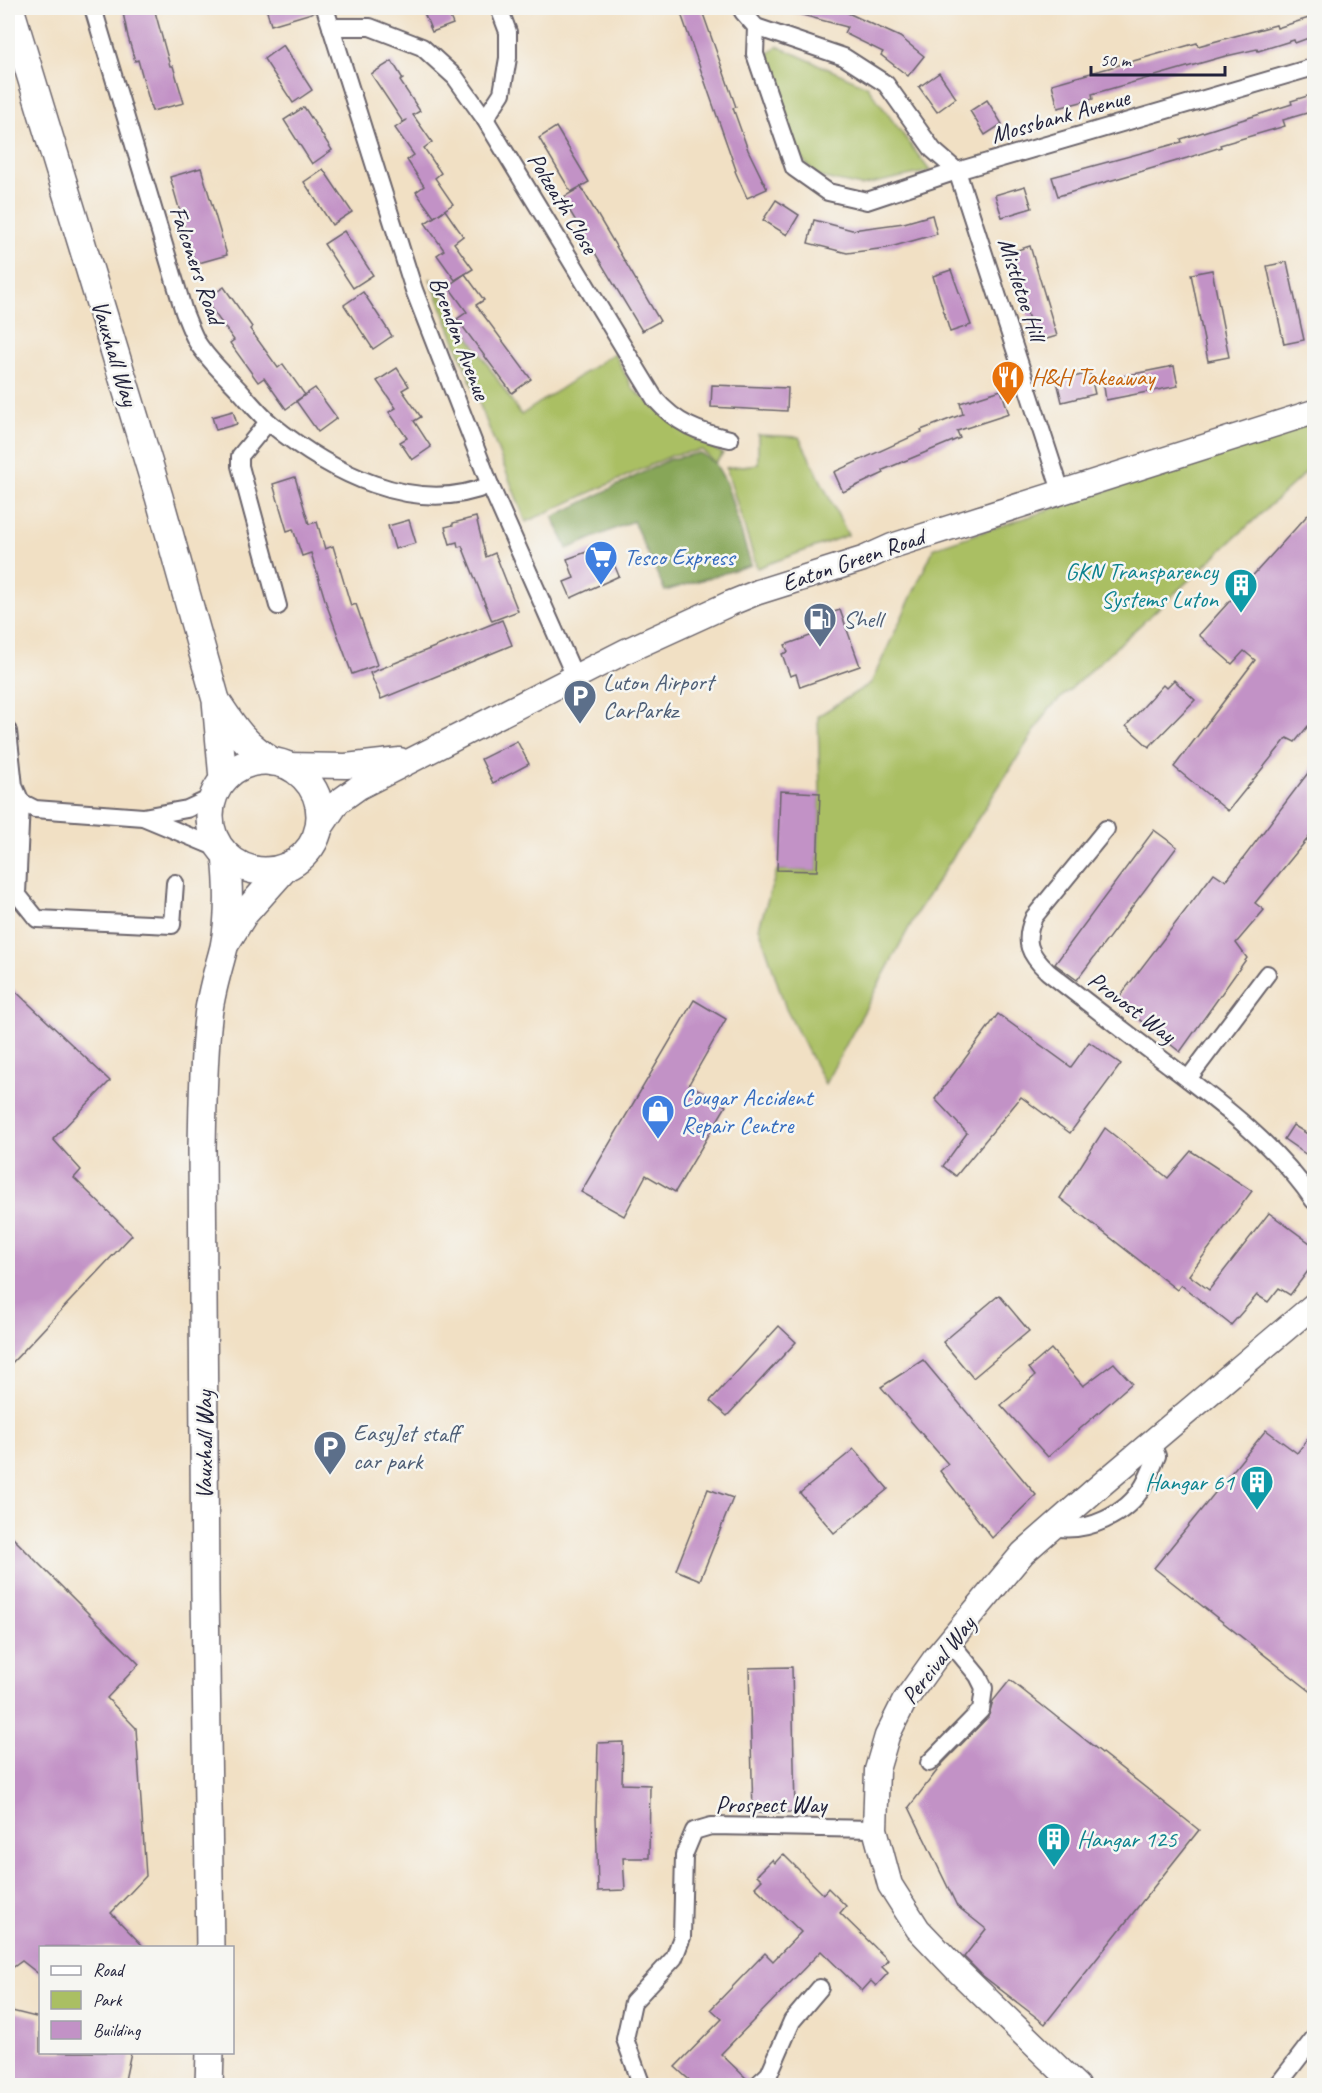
<svg xmlns="http://www.w3.org/2000/svg" width="1322" height="2093" viewBox="0 0 1322 2093" font-family="Caveat,sans-serif">
<style>
.green{fill:#aabf63;stroke:#66704f;stroke-width:1.5}
.forest{fill:#87a659;stroke:#54644a;stroke-width:1.5}
.building{fill:#c292c6}
.lines{fill:none;stroke-linecap:round;stroke-linejoin:round}
.street-casing{stroke:#6a646b;stroke-width:20}
.secondary-casing{stroke:#6a646b;stroke-width:27}
.primary-casing{stroke:#6a646b;stroke-width:30}
.street{stroke:#fff;stroke-width:16}
.secondary{stroke:#fff;stroke-width:24}
.primary{stroke:#fff;stroke-width:27}
.labels{text-anchor:middle;dominant-baseline:central;stroke-width:5;stroke-linejoin:round;paint-order:stroke}
.street-label{font-size:24px;fill:#22223b;stroke:#f6f6f2}
.food-label{font-size:24px;fill:#c56008;stroke:#f6f6f2;text-anchor:start}
.shop-label{font-size:24px;fill:#366cbe;stroke:#f6f6f2;text-anchor:start}
.culture-label{font-size:24px;fill:#0d838f;stroke:#f6f6f2;text-anchor:end}
.service-label{font-size:24px;fill:#4e5e75;stroke:#f6f6f2;text-anchor:start}
</style>
<rect width="100%" height="100%" fill="#f6f6f2"/>
<filter id="ink" filterUnits="userSpaceOnUse"><feTurbulence type="fractalNoise" baseFrequency=".0167" numOctaves="2"/><feDisplacementMap in="SourceGraphic" scale="12" xChannelSelector="R" yChannelSelector="G"/><feConvolveMatrix kernelMatrix="1 2 1 2 8 2 1 2 1" color-interpolation-filters="sRGB"/></filter>
<filter id="wash" filterUnits="userSpaceOnUse"><feTurbulence type="fractalNoise" baseFrequency=".008" numOctaves="4" result="noise"/><feDisplacementMap in="SourceGraphic" scale="24" xChannelSelector="R" yChannelSelector="G"/><feGaussianBlur stdDeviation="1.35" result="paint"/><feColorMatrix in="noise" values="0 0 0 0 0 0 0 0 0 0 0 0 0 0 0 0 0 1.4 0 .05"/><feComposite in="paint" operator="in"/></filter>
<g filter="url(#wash)">
<rect width="100%" height="100%" fill="#f1e0c4"/>
<g class="green">
<polygon points="777,46 867,86 930,171 861,186 819,177 797,154 763,59"/>
<polygon points="430,278 521,415 614,353 633,389 686,433 723,454 715,463 702,450 673,455 526,522"/>
<polygon points="1314,422 1314,465 1049,709 918,911 825,1084 786,1009 759,927 777,870 817,871 820,793 818,716 871,683 934,548"/>
<polygon points="758,435 799,437 848,535 757,568 726,468 758,464"/>
</g>
<polygon class="forest" points="700,453 715,463 726,482 751,565 665,591 633,521 567,549 553,517 670,459"/>
<g id="blocks">
<g class="building">
<polygon points="122,8 154,8 170,66 173,66 184,103 152,111 138,60 135,61 128,37"/>
<polygon points="266,8 315,8 315,12 271,25"/>
<polygon points="422,8 446,8 453,24 432,32"/>
<polygon points="679,8 701,8 736,107 733,108 748,150 767,189 747,198 735,171 736,170"/>
<polygon points="791,8 850,8 848,13 900,37 924,56 908,76 881,55 883,52 844,33 847,27 791,12"/>
<polygon points="1312,17 1314,36 1295,43 1294,40 1258,51 1257,49 1222,57 1092,94 1093,99 1058,108 1052,84 1197,43 1198,46 1276,25 1277,28"/>
<polygon points="283,45 312,90 293,103 264,59"/>
<polygon points="392,61 403,79 400,81 420,111 413,115 432,142 424,148 441,173 435,178 453,204 434,217 416,192 424,186 407,160 414,155 395,128 407,120 403,122 371,74"/>
<polygon points="939,73 956,98 937,112 919,87"/>
<polygon points="1314,94 1314,111 1283,120 1285,126 1220,145 1221,147 1187,158 1058,196 1052,177 1182,142 1181,139 1292,104 1291,101"/>
<polygon points="987,100 1002,124 985,135 970,111"/>
<polygon points="304,107 332,150 312,164 284,120"/>
<polygon points="556,127 589,182 571,192 539,138"/>
<polygon points="201,168 227,255 195,264 170,177"/>
<polygon points="323,169 352,212 332,225 304,182"/>
<polygon points="1025,186 1032,208 1002,217 995,195"/>
<polygon points="581,187 660,321 642,331 562,198"/>
<polygon points="776,200 799,215 787,235 763,220"/>
<polygon points="445,210 463,236 454,243 473,269 455,280 437,255 444,250 425,223"/>
<polygon points="932,215 937,234 887,248 847,253 808,243 814,220 852,230 904,223"/>
<polygon points="344,231 373,275 353,288 324,244"/>
<polygon points="1030,246 1057,336 1036,342 1008,253"/>
<polygon points="1287,262 1304,340 1284,344 1267,266"/>
<polygon points="951,270 971,325 950,332 933,276"/>
<polygon points="1212,270 1229,357 1208,361 1191,274"/>
<polygon points="465,274 484,300 476,305 531,379 512,393 457,319 467,312 448,286"/>
<polygon points="224,287 252,327 250,329 278,368 283,364 305,395 286,409 264,378 258,382 230,343 234,340 205,300"/>
<polygon points="363,292 392,336 373,349 344,305"/>
<polygon points="1174,366 1178,386 1106,400 1103,380"/>
<polygon points="397,368 409,386 402,390 421,417 414,421 431,447 412,460 400,442 407,438 389,412 396,408 377,381"/>
<polygon points="1090,373 1095,394 1062,402 1057,381"/>
<polygon points="712,385 788,388 787,411 711,407"/>
<polygon points="315,388 337,418 318,432 296,401"/>
<polygon points="1001,390 1009,414 957,431 960,438 883,470 884,473 843,492 834,472 922,432 921,430 963,414 960,403"/>
<polygon points="233,411 237,424 216,430 212,417"/>
<polygon points="295,477 309,524 317,522 325,549 333,546 351,606 356,604 377,665 352,674 326,603 311,553 302,556 293,529 287,531 273,484"/>
<polygon points="1314,508 1314,731 1308,726 1295,742 1287,738 1228,811 1174,767 1255,660 1244,651 1232,664 1199,635"/>
<polygon points="476,517 486,557 495,553 518,611 492,621 462,546 458,547 457,542 450,544 445,527 453,525 453,523"/>
<polygon points="409,520 416,543 395,549 388,526"/>
<polygon points="606,545 619,576 571,598 564,582 574,578 567,559"/>
<polygon points="840,610 860,666 800,687 796,674 790,676 782,654 788,652 785,645 824,631 819,617"/>
<polygon points="502,620 512,645 381,699 370,673"/>
<polygon points="1174,680 1195,700 1149,747 1126,726 1163,685 1166,688"/>
<polygon points="517,741 529,764 493,783 481,759"/>
<polygon points="1314,765 1314,831 1255,903 1264,910 1236,943 1247,958 1180,1052 1116,1001 1214,873 1226,881"/>
<polygon points="780,791 820,793 817,871 777,870"/>
<polygon points="1154,830 1177,847 1077,980 1055,964"/>
<polygon points="8,984 110,1081 53,1139 81,1170 74,1178 132,1235 8,1367"/>
<polygon points="694,1000 726,1019 689,1084 726,1106 675,1192 646,1175 624,1216 581,1192"/>
<polygon points="998,1014 1071,1067 1089,1042 1121,1064 1070,1133 1021,1097 956,1176 943,1166 967,1133 935,1099"/>
<polygon points="1293,1125 1314,1138 1314,1145 1307,1155 1284,1139"/>
<polygon points="1105,1128 1168,1178 1191,1151 1252,1191 1189,1275 1209,1290 1269,1213 1314,1246 1314,1263 1290,1295 1279,1288 1268,1302 1257,1295 1231,1325 1181,1285 1177,1290 1060,1198"/>
<polygon points="999,1295 1029,1331 973,1378 943,1342"/>
<polygon points="779,1326 796,1342 727,1416 710,1401"/>
<polygon points="1051,1349 1083,1386 1114,1363 1132,1383 1048,1457 1001,1405 1035,1376 1029,1368"/>
<polygon points="923,1360 1036,1495 992,1538 940,1471 948,1464 881,1387"/>
<polygon points="1266,1430 1297,1453 1314,1431 1314,1694 1154,1568"/>
<polygon points="854,1449 888,1489 834,1533 800,1493"/>
<polygon points="708,1489 733,1498 700,1580 676,1570"/>
<polygon points="8,1533 139,1664 107,1698 136,1728 146,1876 111,1913 144,1947 40,1947 40,1975 22,1961 8,1971"/>
<polygon points="792,1667 795,1812 753,1813 749,1668"/>
<polygon points="1010,1680 1199,1830 1045,2024 983,1976 964,1957 986,1929 957,1906 909,1807 943,1763 988,1717 993,1701"/>
<polygon points="623,1742 622,1784 650,1785 649,1858 623,1858 625,1890 598,1891 596,1815 598,1743"/>
<polygon points="783,1854 823,1894 828,1888 846,1906 840,1913 888,1960 882,1967 888,1973 876,1986 871,1981 862,1991 821,1951 721,2054 748,2080 746,2085 695,2085 675,2067 722,2019 711,2009 765,1953 773,1961 801,1932 755,1887 762,1880 757,1875 772,1860 775,1863"/>
<polygon points="8,2010 40,2018 40,2052 131,2052 124,2085 8,2085"/>
</g>
</g>
</g>
<g filter="url(#ink)">
<use href="#blocks" fill-opacity="0" stroke="#6a646b" stroke-width="1.5"/>
<g class="lines">
<g class="street-casing">
<g id="street">
<path d="M93,8L184,312C188,322 192,333 197,342C208,360 225,375 239,390C249,401 259,414 271,424C329,471 414,517 490,485"/>
<polyline points="325,8 414,290 490,485 575,677"/>
<polyline points="741,8 743,12 756,27 844,57 886,84 933,150 957,171 1061,491"/>
<path d="M331,27H370L422,47L455,77L485,119L655,399C677,424 698,432 730,439"/>
<polyline points="756,27 755,54 794,168 828,192 867,201 957,171 1314,67"/>
<polyline points="485,119 502,93 508,58 508,32 499,8"/>
<polyline points="268,422 240,456 240,466 278,606"/>
<polyline points="8,731 14,786 21,802 17,894 37,919 172,925 175,883"/>
<polyline points="21,802 35,809 143,817 220,849"/>
<polyline points="143,817 187,809 213,797"/>
<path d="M1106,829L1034,917C1023,942 1029,954 1048,972C1088,1003 1128,1034 1168,1064C1221,1104 1276,1145 1314,1201"/>
<polyline points="1188,1079 1267,974"/>
<path d="M1052,1527C1086,1534 1127,1515 1144,1485C1149,1476 1153,1465 1157,1456L1152,1443"/>
<polyline points="929,1763 981,1710 984,1688 978,1676 950,1642"/>
<polyline points="642,2086 625,2039 633,2002 674,1958 682,1937 684,1855 694,1831 711,1826 875,1829"/>
<polyline points="756,2086 769,2074 792,2021 820,1988"/>
<polyline points="1277,2086 1314,2038"/>
</g>
</g>
<g class="secondary-casing">
<g id="secondary">
<polyline points="285,765 346,766 400,760"/>
<polyline points="317,833 338,802 359,787 626,651 731,603 758,592 863,559 892,546 1314,412"/>
<polyline points="1077,2086 958,1971 918,1929 890,1885 875,1829 877,1770 887,1736 904,1702 934,1660 1023,1553 1095,1490 1314,1305"/>
</g>
</g>
<g class="primary-casing">
<g id="primary">
<polyline points="10,8 159,497 216,700 223,779"/>
<path d="M217,702C236,731 244,743 273,762"/>
<circle cx="265" cy="816" r="55"/>
<polyline points="227,941 244,914 286,867"/>
<path d="M210,1948L205,1593L202,1147C203,1104 203,1061 208,1018C210,994 218,971 224,947C230,918 229,884 226,855"/>
<polyline points="209,2086 210,2052"/>
</g>
</g>
<use href="#street" class="street"/>
<use href="#secondary" class="secondary"/>
<use href="#primary" class="primary"/>
</g>
</g>
<defs>
<g id="restaurant-pin" transform="scale(1.725)"><path d="M0 17L-7.5 6A9.5 9.5 0 1 1 7.5 6Z" fill="#e8710a" stroke="#f6f6f2"/><path d="M-5-6h1v4h1v-4h1v4h1v-4h1v5L-1.5 .5V6h-2V.5L-5-1ZM5-6V6H3V1.5H1.5Q1.5-4 5-6Z" fill="#fff"/></g>
<g id="supermarket-pin" transform="scale(1.725)"><path d="M0 17L-7.5 6A9.5 9.5 0 1 1 7.5 6Z" fill="#3f7fe0" stroke="#f6f6f2"/><path d="M-6-5.5h2.5l.6 2H6L4.5 2H-2.5L-4.4-4H-6ZM-1.5 3.2a1.3 1.3 0 1 0 .1 0ZM3 3.2a1.3 1.3 0 1 0 .1 0Z" fill="#fff"/></g>
<g id="building-pin" transform="scale(1.725)"><path d="M0 17L-7.5 6A9.5 9.5 0 1 1 7.5 6Z" fill="#0f9aa8" stroke="#f6f6f2"/><path d="M-4-6H4V6H1V3H-1V6H-4ZM-2.5-4.3h1.7v1.8h-1.7ZM.8-4.3h1.7v1.8H.8ZM-2.5-1h1.7V.8h-1.7ZM.8-1h1.7V.8H.8Z" fill="#fff"/></g>
<g id="fuel-pin" transform="scale(1.725)"><path d="M0 17L-7.5 6A9.5 9.5 0 1 1 7.5 6Z" fill="#5c6f8a" stroke="#f6f6f2"/><path d="M-5.5-6h7V0h2V4h1.3V-2.5L3-4.5l.8-.8L6-3V5H2.5V1h-1V6h-7ZM-4.2-4.7v3.2H.2V-4.7Z" fill="#fff"/></g>
<g id="parking-pin" transform="scale(1.725)"><path d="M0 17L-7.5 6A9.5 9.5 0 1 1 7.5 6Z" fill="#5c6f8a" stroke="#f6f6f2"/><path d="M-3.5-5.5H1a3.5 3.5 0 0 1 0 7H-1V5.5H-3.5ZM-1-3.4V-.6H.8a1.4 1.4 0 0 0 0-2.8Z" fill="#fff"/></g>
<g id="shop-pin" transform="scale(1.725)"><path d="M0 17L-7.5 6A9.5 9.5 0 1 1 7.5 6Z" fill="#3f7fe0" stroke="#f6f6f2"/><path d="M-5-2.5h2.3a2.7 3.5 0 0 1 5.4 0H5L5.5 6h-11ZM-1.5-2.5h3a1.5 2.3 0 0 0-3 0Z" fill="#fff"/></g>
</defs>
<g fill-rule="evenodd">
<use href="#restaurant-pin" x="1008" y="377"/>
<use href="#supermarket-pin" x="601" y="557"/>
<use href="#building-pin" x="1241" y="585"/>
<use href="#fuel-pin" x="820" y="619"/>
<use href="#parking-pin" x="580" y="696"/>
<use href="#shop-pin" x="658" y="1111"/>
<use href="#parking-pin" x="330" y="1447"/>
<use href="#building-pin" x="1257" y="1482"/>
<use href="#building-pin" x="1054" y="1839"/>
</g>
<g class="labels">
<g class="street-label">
<text transform="translate(1060 116) rotate(-16)">Mossbank Avenue</text>
<text transform="translate(563 203) rotate(59)">Polzeath Close</text>
<text transform="translate(197 265) rotate(71)">Falconers Road</text>
<text transform="translate(1022 289) rotate(72)">Mistletoe Hill</text>
<text transform="translate(460 338) rotate(69)">Brendon Avenue</text>
<text transform="translate(115 353) rotate(73)">Vauxhall Way</text>
<text transform="translate(853 560) rotate(-19)">Eaton Green Road</text>
<text transform="translate(1132 1007) rotate(37)">Provost Way</text>
<text transform="translate(204 1445) rotate(-90)">Vauxhall Way</text>
<text transform="translate(938 1660) rotate(-52)">Percival Way</text>
<text x="771" y="1804">Prospect Way</text>
</g>
<g class="food-label">
<text x="1031" y="377">H&amp;H Takeaway</text>
</g>
<g class="shop-label">
<text x="624" y="557">Tesco Express</text>
<text x="681" y="1097">Cougar Accident<tspan x="681" dy="28">Repair Centre</tspan></text>
</g>
<g class="culture-label">
<text x="1218" y="571">GKN Transparency<tspan x="1218" dy="28">Systems Luton</tspan></text>
<text x="1234" y="1482">Hangar 61</text>
<text x="1077" y="1839" text-anchor="start">Hangar 125</text>
</g>
<g class="service-label">
<text x="843" y="619">Shell</text>
<text x="603" y="682">Luton Airport<tspan x="603" dy="28">CarParkz</tspan></text>
<text x="353" y="1433">EasyJet staff<tspan x="353" dy="28">car park</tspan></text>
</g>
</g>
<rect width="1322" height="2093" fill="none" stroke="#f6f6f2" stroke-width="30"/>
<rect x="39" y="1946" width="195" height="108" fill="#f6f6f2" stroke="#a1a1a9" stroke-width="1.5"/>
<rect x="51" y="1966" width="30" height="9" fill="#ffffff" stroke="#a1a1a9" stroke-width="1.5"/>
<text x="93" y="1976" font-size="18" fill="#22223b">Road</text>
<rect x="51" y="1991" width="30" height="18" fill="#aabf63" stroke="#a1a1a9" stroke-width="1.5"/>
<text x="93" y="2006" font-size="18" fill="#22223b">Park</text>
<rect x="51" y="2021" width="30" height="18" fill="#c292c6" stroke="#a1a1a9" stroke-width="1.5"/>
<text x="93" y="2036" font-size="18" fill="#22223b">Building</text>
<path d="M1091 66v9h134v-9" fill="none" stroke="#22223b" stroke-width="3"/>
<text x="1100" y="66" font-size="18" fill="#22223b" stroke="#f6f6f2" stroke-width="4.5" paint-order="stroke">50 m</text>
</svg>
